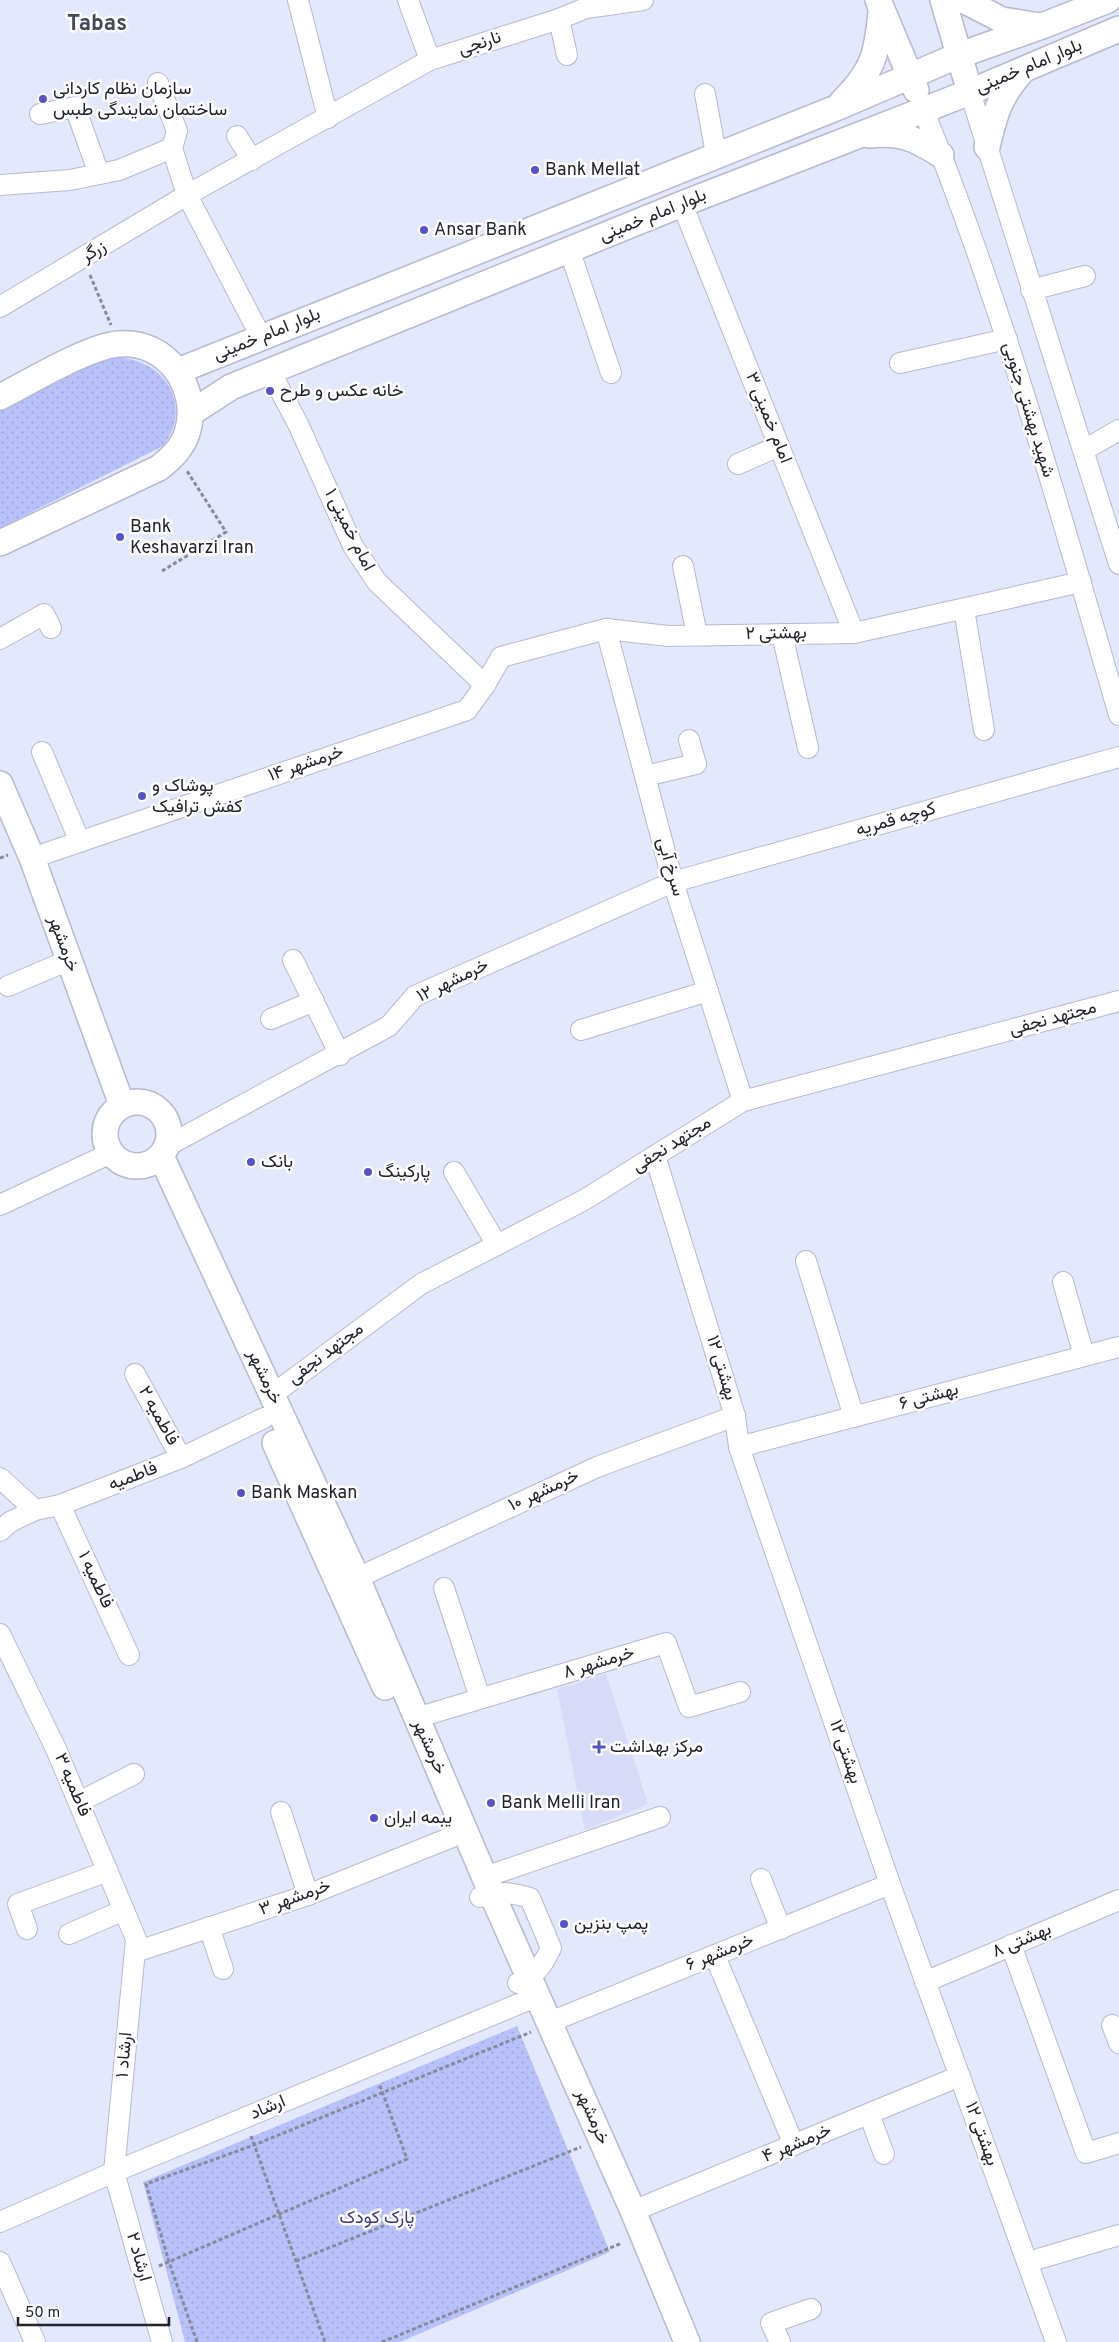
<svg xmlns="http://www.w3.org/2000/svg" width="1119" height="2342" viewBox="0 0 1119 2342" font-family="Overpass,Vazirmatn,sans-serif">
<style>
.built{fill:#d7dbf7}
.green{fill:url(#green-dots)}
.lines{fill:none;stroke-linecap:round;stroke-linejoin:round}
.minor-casing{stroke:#b5b9d3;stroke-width:22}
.major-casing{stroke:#b5b9d3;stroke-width:28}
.path{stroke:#878a9a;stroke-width:3;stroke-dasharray:4 2.5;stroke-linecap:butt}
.minor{stroke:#fff;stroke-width:20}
.major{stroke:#fff;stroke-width:25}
.poi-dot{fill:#5553ca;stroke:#fff;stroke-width:2}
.labels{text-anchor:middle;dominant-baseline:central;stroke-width:5;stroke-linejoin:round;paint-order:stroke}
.street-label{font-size:18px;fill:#21222c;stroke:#fff}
.poi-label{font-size:18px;fill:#21222c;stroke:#fff;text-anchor:start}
.park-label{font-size:18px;fill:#393984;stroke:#fff}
.district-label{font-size:22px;font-weight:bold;fill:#44475d;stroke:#fff}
</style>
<defs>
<pattern id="green-dots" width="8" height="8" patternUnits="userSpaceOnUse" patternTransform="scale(1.25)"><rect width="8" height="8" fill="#b9c1fa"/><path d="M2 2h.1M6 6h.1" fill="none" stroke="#9fa6d6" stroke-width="1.8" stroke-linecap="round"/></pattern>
</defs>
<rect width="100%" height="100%" fill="#e4e8fd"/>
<polygon class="built" points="606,1674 648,1804 585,1830 557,1689"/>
<g class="green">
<path d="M106,358C113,358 122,357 129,359C172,368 190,412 163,446L0,528V410Z"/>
<polygon points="517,2026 610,2252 400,2342 185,2342 143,2182"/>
</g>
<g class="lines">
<g class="minor-casing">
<g id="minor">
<polyline points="298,0 328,118"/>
<polyline points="408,0 430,60"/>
<polyline points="559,19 567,55"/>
<polyline points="158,83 177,131 172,148 187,195 261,337"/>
<polyline points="970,92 1119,564"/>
<polyline points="705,94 716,154"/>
<path d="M923,109C1003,306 1060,511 1119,715"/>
<polyline points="40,114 75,107 99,174"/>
<polyline points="237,136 252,160"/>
<polyline points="0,185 70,180 119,170 172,148"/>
<polyline points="682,204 854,633"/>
<polyline points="569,249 611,373"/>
<polyline points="1031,290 1085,276"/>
<polyline points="0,307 187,195 430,60 559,19 586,8 643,0"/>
<polyline points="900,363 1007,339"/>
<polyline points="270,371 298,424 353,546 377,582 485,685"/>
<polyline points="1084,450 1119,430"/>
<polyline points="738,464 779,446"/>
<polyline points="683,566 697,635"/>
<polyline points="964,609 984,730"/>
<polyline points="606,629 673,882 743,1101"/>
<polyline points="782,634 808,748"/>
<polyline points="0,639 44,614 51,628"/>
<polyline points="42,752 80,842"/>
<polyline points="645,776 696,764 689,740"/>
<polyline points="32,858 467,710 485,685 501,657 606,629 668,636 854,633 1081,582"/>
<polyline points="293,960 340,1055"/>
<polyline points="8,986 69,960"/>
<polyline points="271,1019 314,1001"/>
<polyline points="581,1030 708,991"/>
<polyline points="167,1146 389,1026 415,996 673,882 1119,757"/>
<polyline points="655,1156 735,1416 739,1447 890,1884 1056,2342"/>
<polyline points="454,1172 497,1245"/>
<polyline points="0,1205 111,1153"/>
<polyline points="806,1261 854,1417"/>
<polyline points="1063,1282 1084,1356"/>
<polyline points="135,1374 181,1458"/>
<polyline points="272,1395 421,1284 584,1200 743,1101 1119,1001"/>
<polyline points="739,1447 1119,1347"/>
<polyline points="0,1478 35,1510"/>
<polyline points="60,1505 129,1655"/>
<polyline points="0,1531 10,1522 35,1510 60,1505 181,1458 264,1418"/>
<polyline points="357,1578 597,1467 735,1416"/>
<polyline points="444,1588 480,1698"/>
<polyline points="0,1634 56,1749 136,1939 114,2172 162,2342"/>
<polyline points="416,1718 666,1643 689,1707 740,1692"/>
<polyline points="79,1802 134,1774"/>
<polyline points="281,1812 308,1895"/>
<polyline points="485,1877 660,1817"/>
<polyline points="761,1879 781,1929"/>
<path d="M480,1897C498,1890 513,1893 530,1898L551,1948C543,1965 535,1976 518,1983"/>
<polyline points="209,1927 223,1969"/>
<polyline points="27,1929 18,1904 108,1871"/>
<polyline points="69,1934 124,1910"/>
<polyline points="1011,1945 1086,2153 1119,2143"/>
<polyline points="135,1952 308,1895 452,1837"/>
<polyline points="715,1956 794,2145"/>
<polyline points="925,1982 1119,1900"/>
<polyline points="550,2022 890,1884"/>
<polyline points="1112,2025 1119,2043"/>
<polyline points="869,2114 884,2154"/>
<polyline points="633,2211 960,2076"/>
<polyline points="0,2222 114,2172 538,1996"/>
<polyline points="0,2262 35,2342"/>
<polyline points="1028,2262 1119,2235"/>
<polyline points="780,2342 771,2323 811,2309"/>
</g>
</g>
<g class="major-casing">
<g id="major">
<polyline points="878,0 916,90"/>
<polyline points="943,0 970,92"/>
<polyline points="963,0 1002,20 1040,26"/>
<path d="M842,102C873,71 877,55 881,12"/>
<path d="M869,135C902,132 914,138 941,155"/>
<path d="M987,147C995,113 999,97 1023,70"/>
<polyline points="178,371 836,108 957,56 1042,26 1108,0"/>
<path d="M0,397C30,382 87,347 118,344C167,339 201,389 187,433C182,449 170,459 159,468L0,543"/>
<polyline points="191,413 231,387 682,204 970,92 1119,29"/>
<polyline points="0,784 32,858 122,1105"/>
<circle cx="137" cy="1134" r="32"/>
<polyline points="161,1156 357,1578 491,1892 633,2211 687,2342"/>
<polyline points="275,1443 385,1687"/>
</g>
</g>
<g class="path">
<polyline points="90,275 111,325"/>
<polyline points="162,571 226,532 187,471"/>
<polyline points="0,858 8,855"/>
<polyline points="251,2136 325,2342"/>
<polyline points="296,2261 581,2147"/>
<polyline points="159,2266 407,2159 379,2083"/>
<polyline points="197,2342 169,2262 146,2184 254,2145 531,2032"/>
<polyline points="382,2342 622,2243"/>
</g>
<use href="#minor" class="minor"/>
<use href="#major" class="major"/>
</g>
<g class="poi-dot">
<circle cx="43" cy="99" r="5"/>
<circle cx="535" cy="170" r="5"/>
<circle cx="424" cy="230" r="5"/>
<circle cx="270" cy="391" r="5"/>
<circle cx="120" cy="537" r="5"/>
<circle cx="142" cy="796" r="5"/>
<circle cx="251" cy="1162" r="5"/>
<circle cx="368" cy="1172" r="5"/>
<circle cx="241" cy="1493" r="5"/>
<path d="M596.5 1739.5h5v5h5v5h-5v5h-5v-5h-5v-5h5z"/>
<circle cx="491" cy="1803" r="5"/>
<circle cx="374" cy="1818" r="5"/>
<circle cx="564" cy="1924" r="5"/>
</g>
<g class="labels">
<g class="street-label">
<text transform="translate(480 44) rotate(-18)">نارنجی</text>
<text transform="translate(1029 67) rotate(-23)">بلوار امام خمینی</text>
<text transform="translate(653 216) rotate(-22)">بلوار امام خمینی</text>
<text transform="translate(94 252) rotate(-31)">زرگر</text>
<text transform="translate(267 335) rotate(-22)">بلوار امام خمینی</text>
<text transform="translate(1028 410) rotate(73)">شهید بهشتی جنوبی</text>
<text transform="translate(768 418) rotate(68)">امام خمینی ۳</text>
<text transform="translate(349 530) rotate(63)">امام خمینی ۱</text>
<text transform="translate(776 634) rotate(-1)">بهشتی ۲</text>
<text transform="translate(306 764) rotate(-19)">خرمشهر ۱۴</text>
<text transform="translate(896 820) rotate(-16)">کوچه قمریه</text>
<text transform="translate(670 867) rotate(74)">سرخ آبی</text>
<text transform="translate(63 944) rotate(70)">خرمشهر</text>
<text transform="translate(453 981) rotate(-26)">خرمشهر ۱۲</text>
<text transform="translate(1053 1019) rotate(-15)">مجتهد نجفی</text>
<text transform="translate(672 1145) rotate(-32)">مجتهد نجفی</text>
<text transform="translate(326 1354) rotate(-37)">مجتهد نجفی</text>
<text transform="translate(721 1368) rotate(73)">بهشتی ۱۲</text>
<text transform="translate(264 1377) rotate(65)">خرمشهر</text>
<text transform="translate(929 1397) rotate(-15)">بهشتی ۶</text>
<text transform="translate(158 1416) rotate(61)">فاطمیه ۲</text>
<text transform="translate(133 1477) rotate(-21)">فاطمیه</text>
<text transform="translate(544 1491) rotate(-25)">خرمشهر ۱۰</text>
<text transform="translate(95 1580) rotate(65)">فاطمیه ۱</text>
<text transform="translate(599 1663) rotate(-17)">خرمشهر ۸</text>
<text transform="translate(429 1747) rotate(66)">خرمشهر</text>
<text transform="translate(845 1752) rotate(71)">بهشتی ۱۲</text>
<text transform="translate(72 1785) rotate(67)">فاطمیه ۳</text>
<text transform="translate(295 1898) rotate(-20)">خرمشهر ۳</text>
<text transform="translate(1022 1941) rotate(-23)">بهشتی ۸</text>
<text transform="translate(720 1953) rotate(-22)">خرمشهر ۶</text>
<text transform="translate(125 2055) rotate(-85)">ارشاد ۱</text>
<text transform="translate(268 2108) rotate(-23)">ارشاد</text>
<text transform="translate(592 2117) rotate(66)">خرمشهر</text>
<text transform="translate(981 2134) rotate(70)">بهشتی ۱۲</text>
<text transform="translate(797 2144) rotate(-23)">خرمشهر ۴</text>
<text transform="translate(138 2257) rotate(74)">ارشاد ۲</text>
</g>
<g class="poi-label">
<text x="53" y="89">سازمان نظام کاردانی<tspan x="53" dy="21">ساختمان نمایندگی طبس</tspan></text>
<text x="545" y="170">Bank Mellat</text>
<text x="434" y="230">Ansar Bank</text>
<text x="280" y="391">خانه عکس و طرح</text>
<text x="130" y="527">Bank<tspan x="130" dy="21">Keshavarzi Iran</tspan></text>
<text x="152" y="786">پوشاک و<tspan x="152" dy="21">کفش ترافیک</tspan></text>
<text x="261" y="1162">بانک</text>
<text x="378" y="1172">پارکینگ</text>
<text x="251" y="1493">Bank Maskan</text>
<text x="610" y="1747">مرکز بهداشت</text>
<text x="501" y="1803">Bank Melli Iran</text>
<text x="384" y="1818">یبمه ایران</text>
<text x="574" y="1924">پمپ بنزین</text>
</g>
<g class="park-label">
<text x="377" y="2218">پارک کودک</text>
</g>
<g class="district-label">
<text x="97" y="24">Tabas</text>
</g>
</g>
<path d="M18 2317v8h151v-8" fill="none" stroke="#21222c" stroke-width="2.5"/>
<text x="25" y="2317" font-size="15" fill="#21222c" stroke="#ffffff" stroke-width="4" paint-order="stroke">50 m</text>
</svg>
